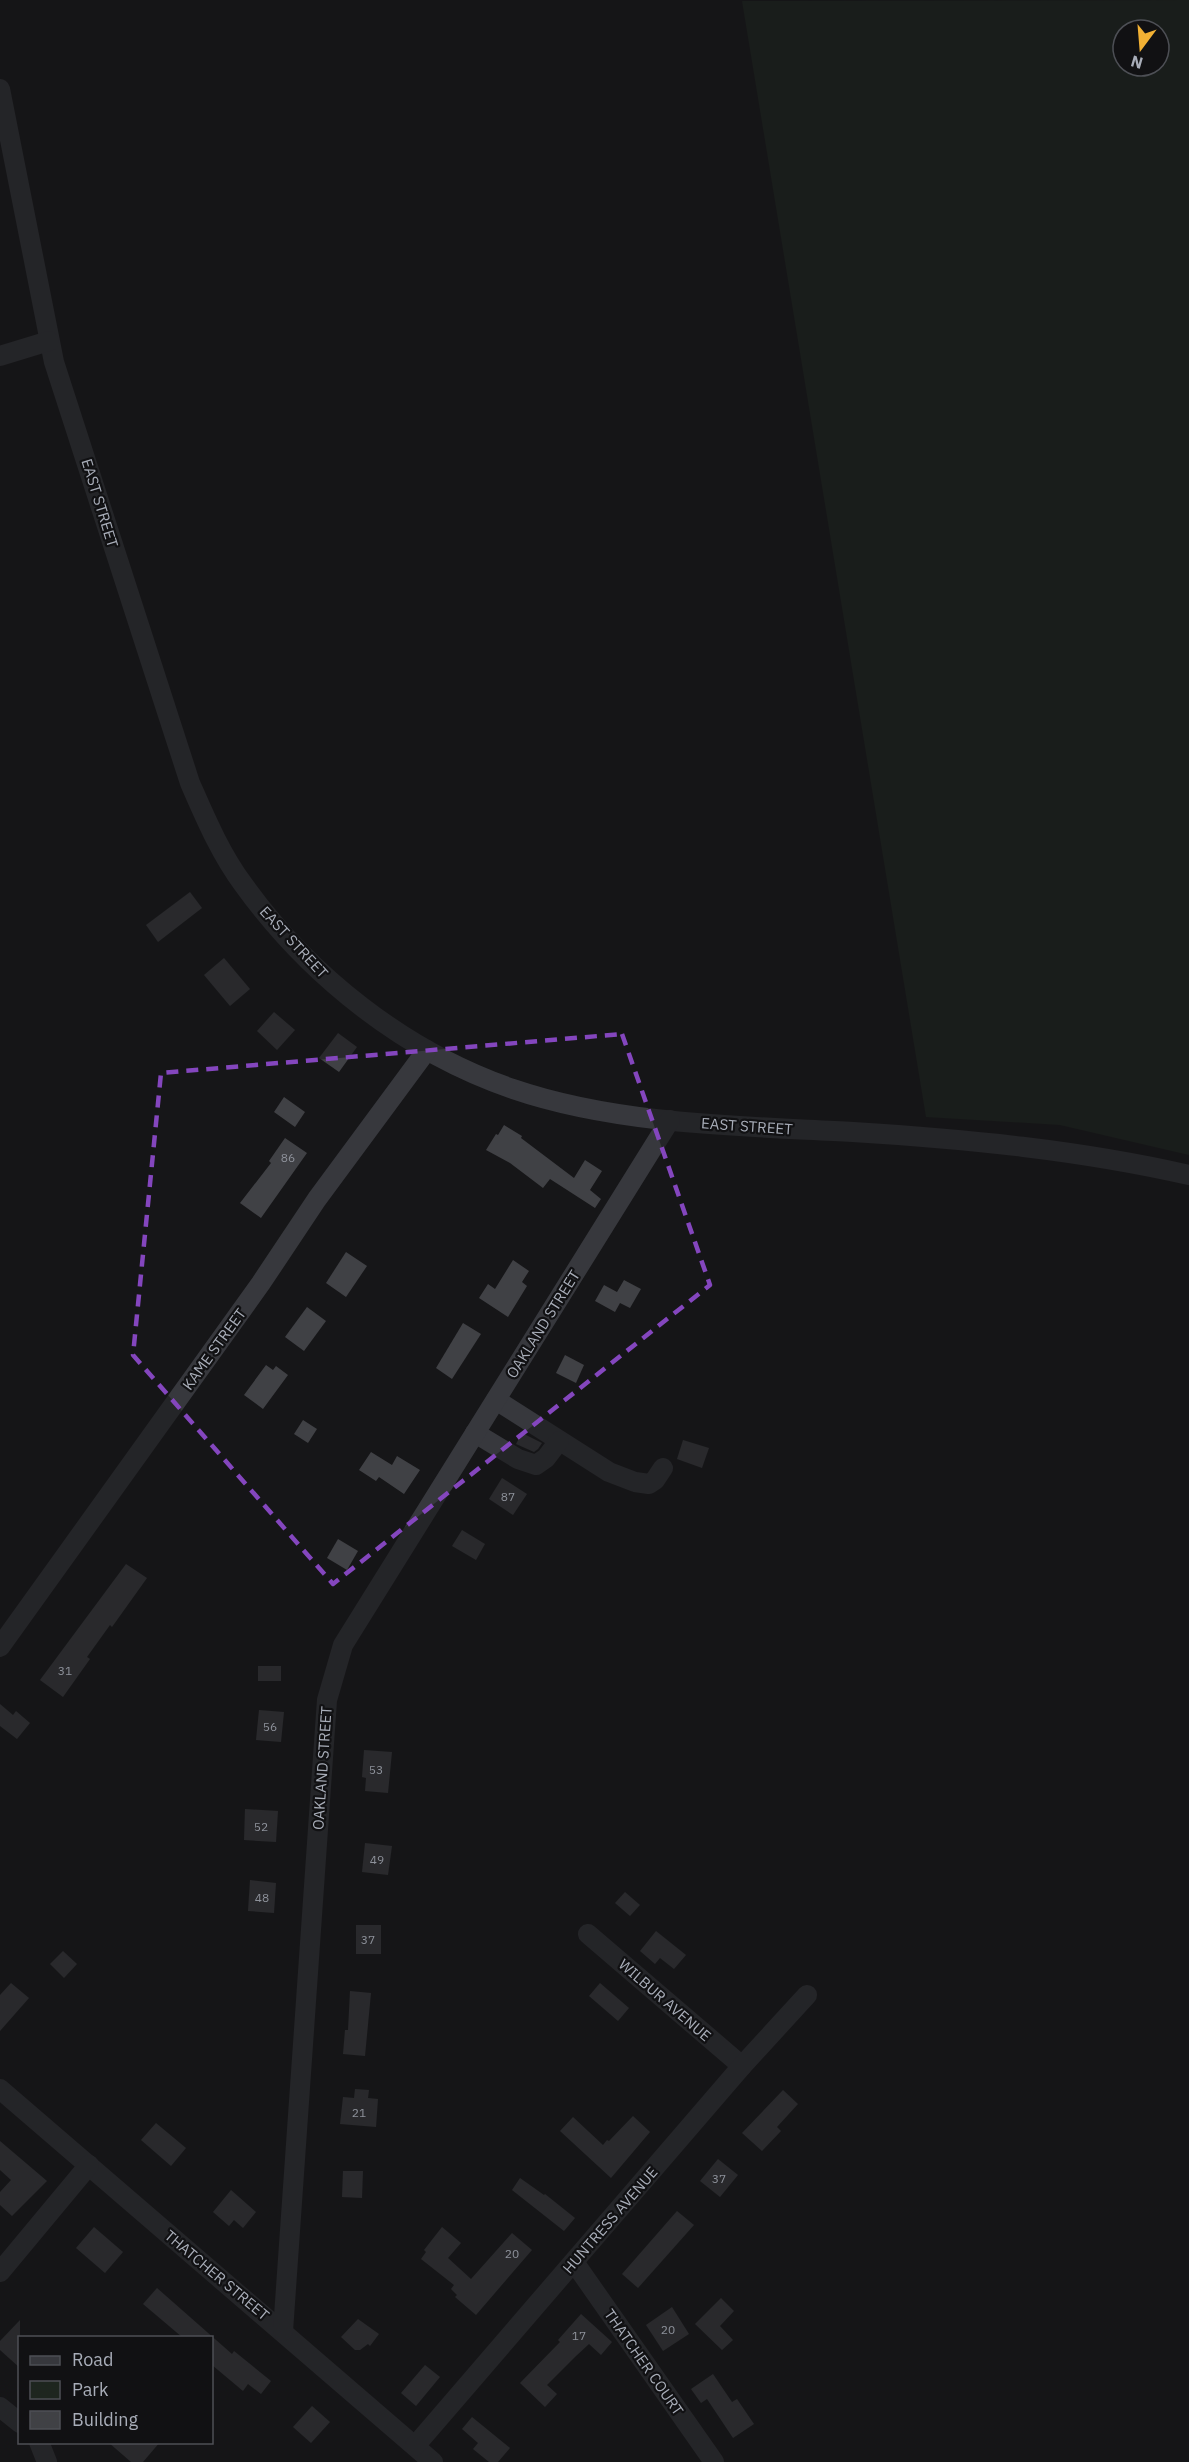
<svg xmlns="http://www.w3.org/2000/svg" width="1189" height="2462" viewBox="0 0 1189 2462" font-family="'IBM Plex Sans',sans-serif">
<style>
.green{fill:#1e261f;fill-rule:evenodd}
.building{fill:#404145}
.lines{fill:none;stroke-linecap:round;stroke-linejoin:round}
.minor{stroke:#37383d;stroke-width:20}
.marked{fill:none;stroke:#8446be;stroke-width:4.5;stroke-dasharray:12 8;stroke-linejoin:round}
.labels{text-anchor:middle;dominant-baseline:central;stroke-width:4.5;stroke-linejoin:round;paint-order:stroke}
.number-label{font-size:12px;fill:#8e929b}
.street-label{font-size:15px;fill:#a8adb8;stroke:#111113}
</style>
<rect width="100%" height="100%" fill="#161618"/>
<path class="green" d="M1189,0V1155L1060,1125L926,1117L742,1ZM1123,30H1159V66H1123Z"/>
<g class="building">
<polygon points="190,892 202,908 158,942 146,925"/>
<polygon points="224,958 250,989 230,1006 204,975"/>
<polygon points="274,1012 295,1030 277,1050 257,1031"/>
<polygon points="338,1033 357,1047 339,1072 319,1058"/>
<polygon points="284,1097 305,1112 295,1127 274,1112"/>
<polygon points="504,1125 522,1136 521,1138 574,1178 585,1160 602,1171 590,1190 601,1199 595,1208 550,1179 543,1188 510,1163 486,1150 496,1134 498,1135"/>
<polygon points="285,1138 307,1153 261,1218 240,1203 271,1163 269,1161"/>
<polygon points="346,1252 367,1266 346,1297 326,1283"/>
<polygon points="513,1260 529,1271 522,1282 527,1286 508,1317 479,1298 488,1284 495,1289"/>
<polygon points="624,1280 641,1289 630,1308 620,1303 615,1312 595,1301 604,1285 617,1292"/>
<polygon points="307,1307 326,1321 304,1351 285,1337"/>
<polygon points="463,1323 481,1334 452,1379 436,1368"/>
<polygon points="565,1355 584,1365 576,1383 556,1373"/>
<polygon points="266,1365 273,1370 276,1366 288,1375 263,1409 244,1395"/>
<polygon points="303,1420 317,1429 308,1443 294,1434"/>
<polygon points="522,1433 542,1443 538,1449 534,1452 516,1444"/>
<polygon points="683,1440 709,1448 702,1468 677,1459"/>
<polygon points="371,1452 392,1465 397,1456 420,1470 404,1494 379,1477 376,1481 359,1470"/>
<polygon points="502,1478 527,1494 513,1515 489,1499"/>
<polygon points="462,1530 485,1544 476,1560 452,1546"/>
<polygon points="338,1539 358,1551 347,1570 327,1558"/>
<polygon points="126,1564 147,1578 112,1627 110,1625 87,1657 90,1659 63,1697 40,1680"/>
<rect x="258" y="1666" width="23" height="15"/>
<polygon points="0,1704 13,1715 16,1711 30,1723 17,1739 0,1726"/>
<polygon points="259,1710 284,1712 281,1742 256,1740"/>
<polygon points="364,1750 392,1752 388,1793 365,1791 366,1778 362,1777"/>
<polygon points="245,1809 278,1811 276,1842 244,1840"/>
<polygon points="365,1843 392,1846 388,1875 362,1872"/>
<polygon points="250,1880 276,1883 274,1913 248,1911"/>
<polygon points="625,1892 640,1905 630,1916 615,1903"/>
<rect x="356" y="1925" width="25" height="29"/>
<polygon points="656,1931 686,1955 674,1969 660,1958 655,1964 640,1951"/>
<polygon points="63,1951 77,1964 64,1978 50,1964"/>
<polygon points="11,1983 29,1998 0,2031 0,1995"/>
<polygon points="600,1983 629,2008 618,2021 589,1996"/>
<polygon points="350,1991 371,1993 365,2056 343,2054 345,2030 348,2030"/>
<polygon points="355,2089 369,2090 368,2098 378,2099 376,2127 340,2124 343,2097 354,2098"/>
<polygon points="783,2090 798,2104 777,2127 781,2131 762,2151 742,2133"/>
<polygon points="633,2116 650,2132 611,2178 560,2131 573,2117 603,2145 607,2140 609,2141"/>
<polygon points="156,2123 186,2148 171,2166 141,2140"/>
<polygon points="0,2141 47,2181 12,2216 0,2205 0,2192 11,2180 0,2170"/>
<polygon points="718,2159 738,2175 720,2197 700,2181"/>
<polygon points="343,2171 363,2171 362,2198 342,2197"/>
<polygon points="520,2178 544,2195 545,2194 575,2218 564,2231 512,2190"/>
<polygon points="231,2190 256,2212 243,2228 234,2220 229,2226 213,2212"/>
<polygon points="677,2211 694,2225 638,2288 622,2274"/>
<polygon points="94,2227 123,2252 105,2273 76,2248"/>
<polygon points="442,2227 461,2243 448,2258 471,2279 512,2233 532,2250 476,2315 455,2297 457,2295 451,2289 454,2285 421,2259 426,2252 424,2250"/>
<polygon points="157,2288 232,2354 234,2351 271,2381 261,2394 248,2384 243,2391 212,2365 212,2337 182,2337 143,2304"/>
<polygon points="721,2298 734,2311 720,2326 733,2340 722,2350 695,2324"/>
<polygon points="672,2307 689,2334 663,2351 646,2325"/>
<polygon points="581,2314 612,2342 601,2355 589,2344 576,2356 547,2385 557,2394 545,2407 520,2383 560,2342 558,2340"/>
<polygon points="358,2319 379,2334 370,2346 368,2344 360,2350 355,2350 341,2337"/>
<polygon points="20,2320 20,2368 0,2350 0,2341"/>
<polygon points="425,2365 440,2377 416,2406 401,2393"/>
<polygon points="713,2374 732,2402 737,2399 754,2424 733,2438 707,2399 701,2403 691,2389"/>
<polygon points="312,2406 330,2422 311,2443 293,2427"/>
<polygon points="472,2417 510,2448 498,2462 489,2462 473,2449 478,2443 462,2429"/>
<polygon points="108,2442 160,2442 143,2462 131,2462"/>
</g>
<g class="lines">
<g class="minor">
<path d="M0,89L54,362L190,783C205,817 220,853 243,884C309,976 405,1052 513,1089C618,1125 743,1126 853,1132C966,1139 1079,1150 1189,1175"/>
<polyline points="0,356 49,341"/>
<polyline points="496,1400 609,1472 635,1482 649,1484 655,1480 663,1468"/>
<polyline points="475,1433 518,1459 536,1465 546,1458 559,1441"/>
<polyline points="0,1647 261,1283 317,1199 427,1050"/>
<polyline points="588,1934 742,2066"/>
<polyline points="0,2089 433,2462"/>
<polyline points="574,2262 714,2462"/>
<polyline points="0,2272 89,2165"/>
<polyline points="283,2331 327,1700 343,1645 670,1120"/>
<polyline points="0,2407 20,2423"/>
<polyline points="39,2442 47,2462"/>
<polyline points="415,2446 742,2066 807,1995"/>
</g>
</g>
<path d="M0 0H1189V2462H0ZM622,1034L710,1285L333,1584L133,1355L161,1073Z" fill="#161618" fill-opacity=".55" fill-rule="evenodd"/>
<path class="marked" d="M622,1034L710,1285L333,1584L133,1355L161,1073Z"/>
<g class="labels">
<g class="number-label">
<text x="288" y="1157">86</text>
<text x="508" y="1496">87</text>
<text x="65" y="1670">31</text>
<text x="270" y="1726">56</text>
<text x="376" y="1769">53</text>
<text x="261" y="1826">52</text>
<text x="377" y="1859">49</text>
<text x="262" y="1897">48</text>
<text x="368" y="1939">37</text>
<text x="359" y="2112">21</text>
<text x="719" y="2178">37</text>
<text x="512" y="2253">20</text>
<text x="668" y="2329">20</text>
<text x="579" y="2335">17</text>
</g>
<g class="street-label">
<text transform="translate(100 503) rotate(73)">EAST STREET</text>
<text transform="translate(294 942) rotate(47)">EAST STREET</text>
<text transform="translate(747 1126) rotate(4)">EAST STREET</text>
<text transform="translate(543 1324) rotate(-58)">OAKLAND STREET</text>
<text transform="translate(214 1349) rotate(-54)">KAME STREET</text>
<text transform="translate(322 1768) rotate(-86)">OAKLAND STREET</text>
<text transform="translate(665 2000) rotate(41)">WILBUR AVENUE</text>
<text transform="translate(610 2220) rotate(-49)">HUNTRESS AVENUE</text>
<text transform="translate(217 2275) rotate(40)">THATCHER STREET</text>
<text transform="translate(644 2362) rotate(55)">THATCHER COURT</text>
</g>
</g>
<rect x="18" y="2336" width="195" height="108" fill="#111113" stroke="#4d4f55" stroke-width="1.5"/>
<rect x="30" y="2356" width="30" height="9" fill="#37383d" stroke="#4d4f55" stroke-width="1.5"/>
<text x="72" y="2366" font-size="18" fill="#a8adb8">Road</text>
<rect x="30" y="2381" width="30" height="18" fill="#1e261f" stroke="#4d4f55" stroke-width="1.5"/>
<text x="72" y="2396" font-size="18" fill="#a8adb8">Park</text>
<rect x="30" y="2411" width="30" height="18" fill="#404145" stroke="#4d4f55" stroke-width="1.5"/>
<text x="72" y="2426" font-size="18" fill="#a8adb8">Building</text>
<g transform="translate(1141 48) rotate(196)"><circle r="28" fill="#111113" stroke="#4d4f55" stroke-width="1.5"/>
<path d="M0-4.5L10 22L0 15L-10 22Z" fill="#f2b134"/>
<text y="-9" font-size="16" font-weight="bold" text-anchor="middle" fill="#a8adb8">N</text>
</g>
</svg>
